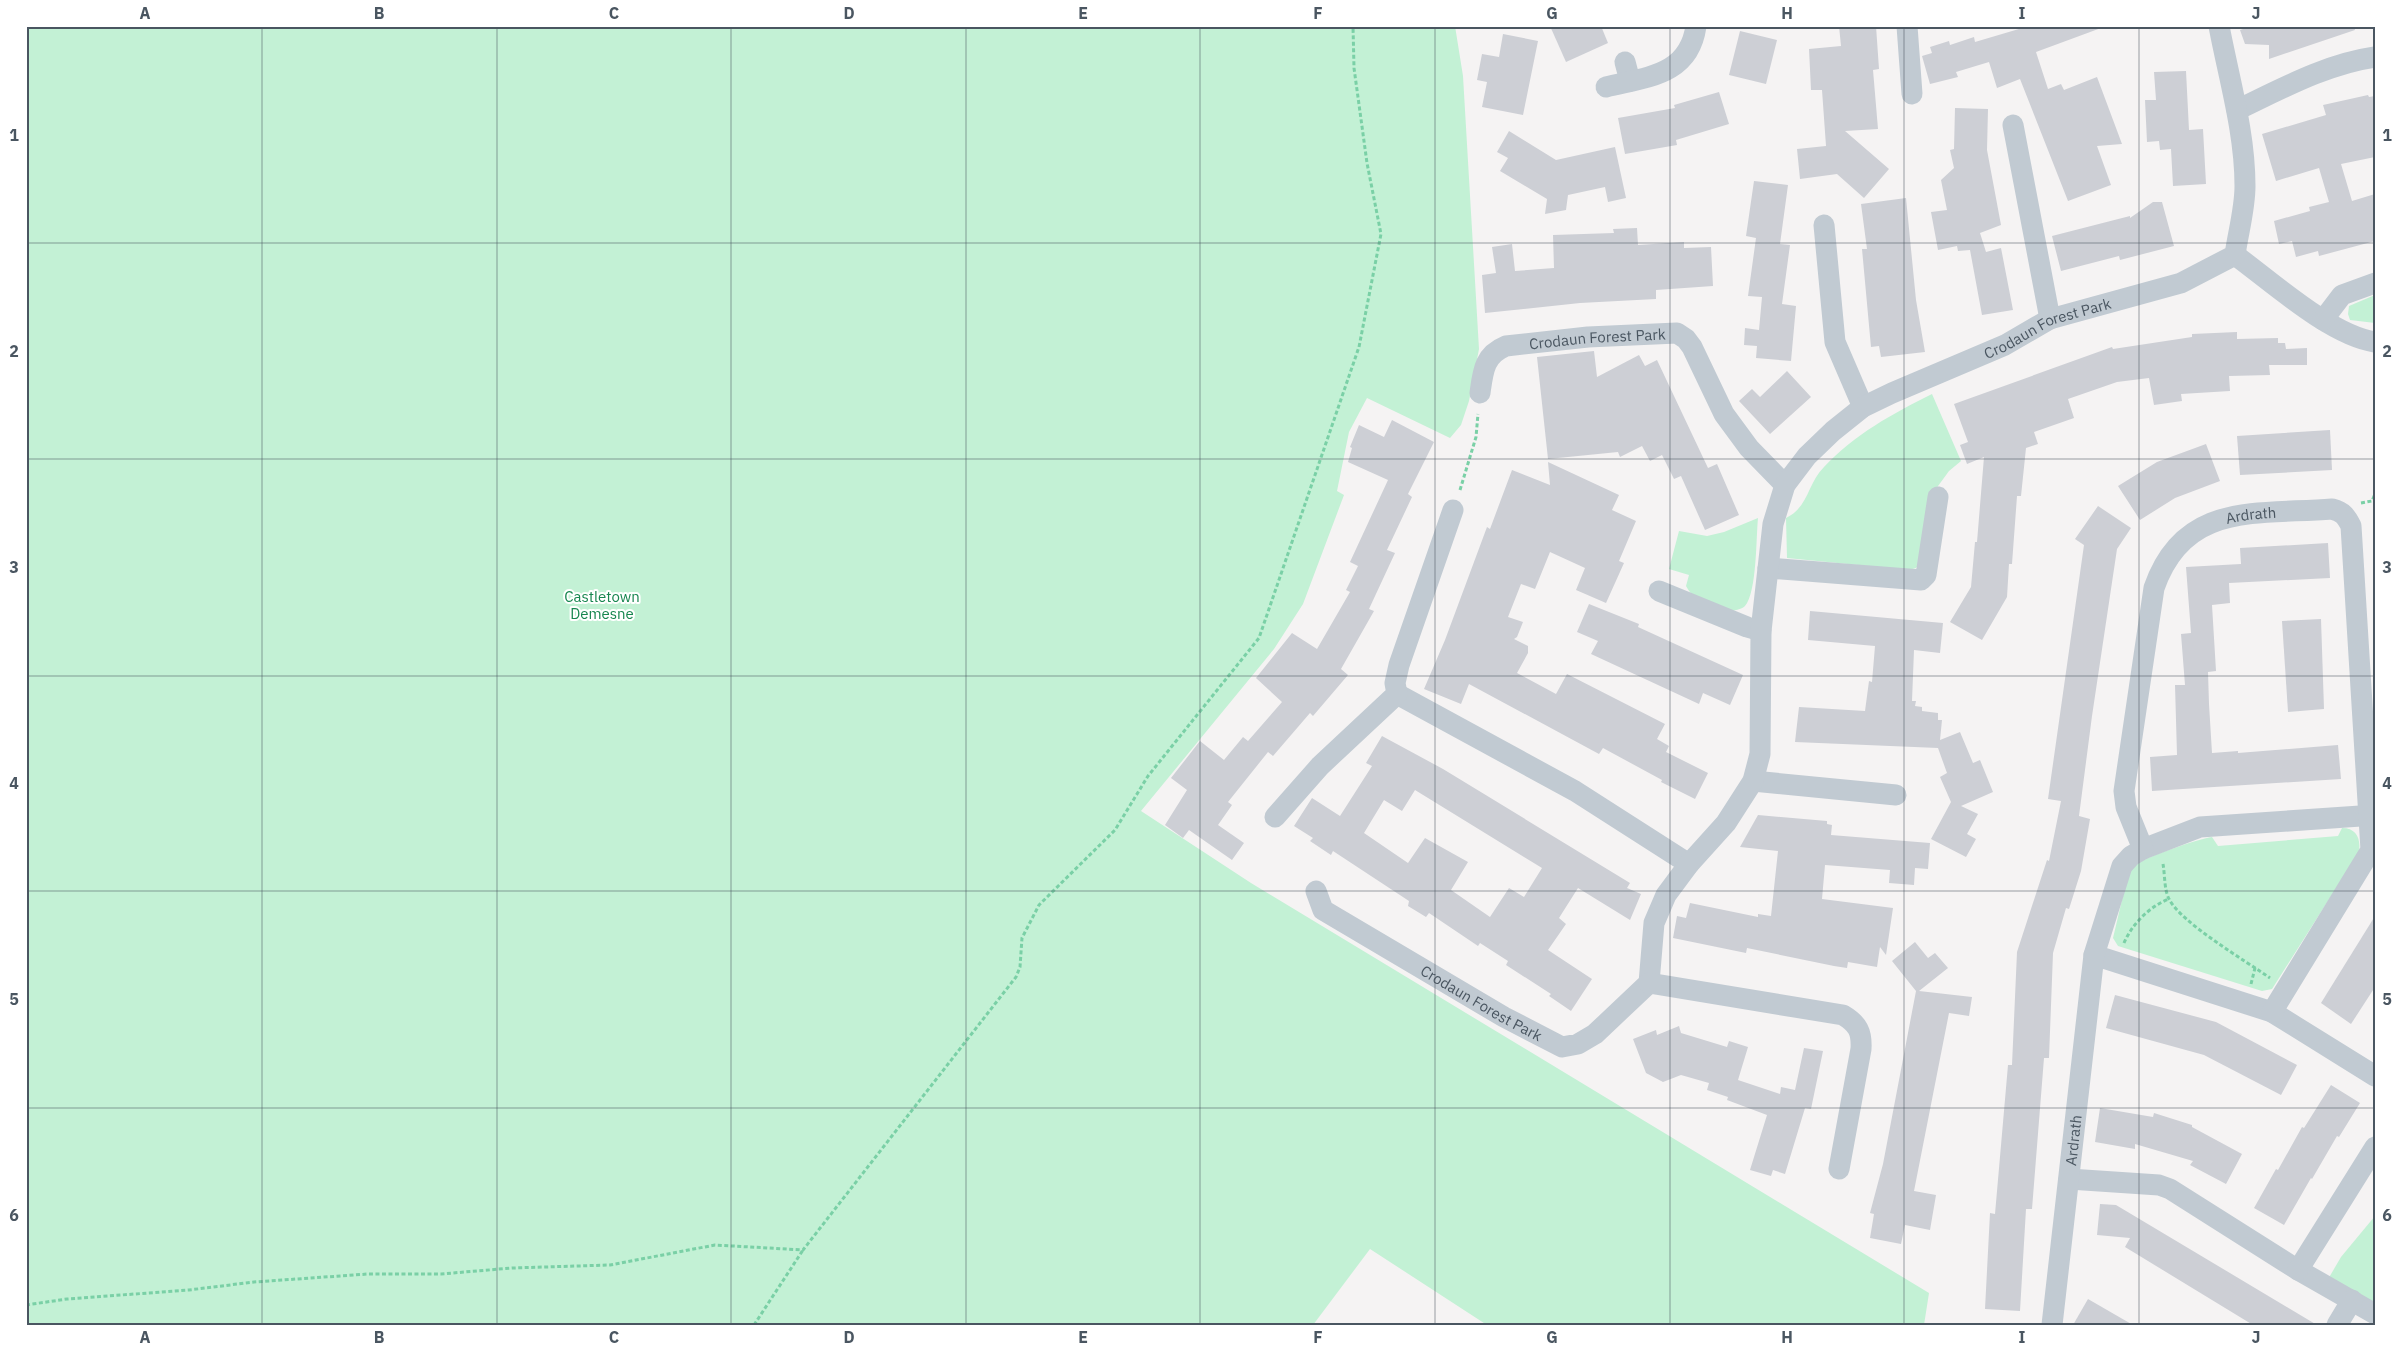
<svg xmlns="http://www.w3.org/2000/svg" width="2401" height="1351" viewBox="0 0 2401 1351" font-family="'IBM Plex Sans',sans-serif">
<style>
.green{fill:#c3f1d5}
.building{fill:#cdcfd5;fill-rule:evenodd}
.lines{fill:none;stroke-linecap:round;stroke-linejoin:round}
.path{stroke:#7ad0a6;stroke-width:3;stroke-dasharray:4 2.5;stroke-linecap:butt}
.street{stroke:#c1cad2;stroke-width:21}
.grid{fill:none;stroke:#4a5661;stroke-width:1;stroke-opacity:0.55}
.labels{text-anchor:middle;dominant-baseline:central;stroke-width:4;stroke-linejoin:round;paint-order:stroke}
.street-label{font-size:15px;fill:#4a5661;stroke:#fff}
.park-label{font-size:15px;fill:#17864f;stroke:#fff}
.neatline{fill:none;stroke:#4a5661;stroke-width:2}
.grid-label{font-size:16px;text-anchor:middle;font-weight:bold;fill:#4a5661}
</style>
<rect width="100%" height="100%" fill="#f5f3f3"/>
<g class="green">
<polygon points="26,26 1455,26 1463,76 1479,349 1469,401 1461,425 1450,438 1367,398 1349,432 1337,491 1344,495 1303,604 1274,649 1141,811 1251,883 1929,1293 1924,1325 1487,1325 1370,1249 1313,1325 26,1325"/>
<polygon points="2375,295 2375,323 2350,320 2348,314 2349,306"/>
<path d="M1932,394L1961,461L1949,471L1930,497L1920,563L1916,568L1909,570L1787,558L1786,518C1809,507 1807,484 1824,467C1855,434 1892,414 1932,394Z"/>
<path d="M1758,518C1756,537 1757,592 1745,606C1740,611 1726,612 1719,610C1702,605 1695,601 1686,586L1689,575L1669,569L1679,531L1707,536L1724,532Z"/>
<path d="M2342,828C2356,828 2361,838 2359,852L2272,989L2262,991L2118,946L2113,938C2117,924 2126,876 2133,867C2141,858 2198,839 2212,837L2218,846L2338,836Z"/>
<polygon points="2375,1216 2375,1310 2327,1281 2341,1257"/>
</g>
<g class="building">
<polygon points="1550,26 1601,26 1608,43 1566,62"/>
<polygon points="1839,26 1876,26 1879,69 1873,70 1878,129 1845,131 1889,169 1864,198 1837,174 1800,179 1797,149 1826,146 1822,90 1811,90 1809,49 1841,46"/>
<polygon points="2029,26 2101,26 2101,28 2036,52 2048,89 2061,84 2064,90 2097,77 2122,144 2097,146 2111,185 2068,201 2020,79 1997,88 1989,62 1956,72 1958,77 1930,84 1922,56 1932,53 1930,47 1949,41 1950,45 1974,37 1975,42"/>
<polygon points="2252,26 2354,26 2355,30 2269,59 2269,45 2245,44 2240,30"/>
<polygon points="1740,31 1777,40 1766,84 1729,75"/>
<polygon points="1503,34 1538,41 1523,115 1482,107 1487,82 1477,80 1482,54 1499,57"/>
<polygon points="2186,71 2189,130 2203,129 2206,184 2173,186 2171,149 2160,150 2159,141 2147,142 2145,100 2156,100 2154,72"/>
<polygon points="1719,92 1729,124 1676,140 1677,145 1625,154 1618,118 1675,108 1674,105"/>
<polygon points="2368,95 2369,97 2375,96 2375,157 2341,164 2352,201 2375,194 2375,241 2319,256 2318,251 2296,257 2292,241 2279,244 2274,221 2310,211 2309,207 2329,202 2319,168 2276,181 2262,134 2326,115 2323,105"/>
<polygon points="1955,108 1988,109 1987,150 2001,225 1980,233 1986,252 2001,248 2013,310 1982,315 1970,250 1958,251 1957,246 1938,250 1931,212 1947,210 1941,180 1954,168 1950,150 1954,149"/>
<polygon points="1509,131 1556,160 1615,147 1626,198 1608,202 1605,187 1568,195 1566,210 1545,214 1547,199 1500,171 1508,158 1497,152"/>
<polygon points="1754,181 1788,185 1780,244 1790,245 1782,304 1796,306 1791,361 1756,358 1757,346 1744,345 1745,328 1759,330 1762,297 1748,296 1756,238 1746,236"/>
<polygon points="1906,198 1916,300 1925,352 1881,357 1879,346 1871,347 1862,249 1867,249 1861,204"/>
<polygon points="2153,202 2162,202 2174,246 2120,260 2119,256 2061,271 2052,236 2130,216 2130,218"/>
<polygon points="1637,228 1638,245 1684,242 1684,248 1711,247 1713,286 1656,290 1656,299 1580,303 1485,313 1482,275 1496,273 1492,247 1512,244 1515,271 1554,268 1553,235 1614,233 1613,229"/>
<polygon points="2237,332 2237,339 2278,338 2278,343 2285,343 2286,349 2307,348 2307,365 2269,365 2270,375 2229,376 2230,391 2181,394 2182,401 2154,405 2149,378 2117,382 2068,399 2074,418 2034,432 2038,444 2026,448 2021,496 2017,496 2012,564 2009,564 2007,597 1982,640 1950,622 1971,587 1975,542 1977,542 1984,457 1967,464 1960,445 1968,442 1954,404 2112,347 2113,349 2192,337 2192,334"/>
<polygon points="1594,351 1597,377 1639,355 1645,366 1657,360 1708,468 1717,464 1739,515 1705,530 1681,476 1674,479 1662,455 1650,461 1642,446 1620,457 1618,452 1548,459 1537,357"/>
<polygon points="1787,371 1811,397 1770,434 1739,401 1752,389 1760,397"/>
<polygon points="1392,420 1434,442 1408,494 1412,497 1387,550 1395,553 1369,609 1374,611 1341,669 1348,675 1313,716 1310,713 1273,756 1268,752 1228,802 1232,805 1218,825 1244,843 1232,860 1189,830 1183,838 1165,825 1187,790 1171,778 1200,741 1224,760 1243,737 1248,741 1282,702 1256,678 1292,633 1317,649 1350,592 1346,590 1358,566 1350,562 1388,480 1348,462 1352,448 1350,447 1359,425 1384,437"/>
<polygon points="2330,430 2332,470 2240,475 2237,436"/>
<polygon points="2206,444 2220,481 2175,498 2140,520 2118,486 2157,462"/>
<polygon points="1548,462 1619,495 1612,510 1636,521 1619,561 1624,563 1606,603 1576,590 1585,568 1550,552 1535,589 1521,584 1508,617 1523,622 1517,637 1514,639 1528,646 1528,653 1517,673 1556,694 1567,674 1665,724 1657,739 1669,746 1666,752 1708,773 1695,799 1661,782 1662,780 1603,748 1599,754 1469,684 1461,704 1424,689 1445,640 1487,527 1490,529 1512,470 1550,485"/>
<polygon points="2098,506 2131,528 2117,549 2092,716 2079,816 2090,819 2081,871 2069,909 2066,908 2053,953 2049,1058 2044,1058 2032,1209 2026,1209 2020,1311 1985,1309 1990,1213 1995,1214 2008,1065 2012,1065 2017,952 2047,860 2049,861 2061,801 2048,799 2084,545 2075,539"/>
<polygon points="2328,543 2330,578 2229,583 2230,603 2212,605 2216,671 2208,672 2209,704 2212,753 2238,751 2238,753 2338,745 2341,779 2152,791 2150,757 2177,755 2175,685 2185,685 2181,634 2191,633 2186,567 2241,564 2240,548"/>
<polygon points="1589,604 1639,624 1638,627 1743,675 1730,705 1703,693 1699,704 1591,654 1598,641 1577,632"/>
<polygon points="1810,611 1943,623 1940,653 1914,650 1912,701 1916,701 1915,706 1922,707 1922,711 1938,713 1938,720 1942,720 1940,740 1960,732 1973,763 1980,760 1993,792 1961,806 1978,814 1967,834 1976,839 1966,857 1931,839 1951,802 1940,777 1947,773 1938,748 1795,742 1799,707 1865,711 1869,681 1872,682 1875,646 1808,640"/>
<polygon points="2321,619 2324,709 2288,712 2282,621"/>
<path d="M1382,736L1443,769L1630,883L1627,888L1641,894L1630,920L1578,888L1559,918L1566,924L1548,950L1592,979L1571,1011L1549,996L1551,994L1506,965L1508,961L1480,943L1478,946L1429,913L1426,917L1408,906L1409,901L1333,851L1331,855L1310,841L1313,838L1294,826L1312,798L1340,816L1372,766L1366,763ZM1415,790L1542,868L1524,897L1509,888L1490,917L1451,890L1468,862L1425,838L1408,863L1364,833L1384,800L1402,811Z"/>
<polygon points="1758,815 1827,821 1827,824 1832,825 1831,835 1930,843 1928,869 1915,868 1914,885 1889,883 1890,870 1825,865 1822,899 1893,908 1886,955 1880,947 1877,967 1848,962 1847,968 1834,966 1747,948 1746,953 1673,938 1677,916 1686,918 1690,903 1758,917 1758,914 1771,916 1778,851 1740,847"/>
<polygon points="2375,916 2375,987 2351,1024 2321,1003"/>
<polygon points="1915,942 1928,958 1935,953 1948,968 1919,991 1972,997 1969,1016 1949,1013 1914,1191 1936,1195 1930,1230 1905,1225 1901,1244 1870,1238 1874,1214 1870,1213 1883,1164 1916,991 1892,961"/>
<polygon points="2115,995 2216,1022 2297,1065 2281,1095 2204,1055 2106,1028"/>
<polygon points="1679,1026 1681,1033 1727,1047 1729,1041 1748,1047 1738,1080 1780,1094 1781,1087 1795,1090 1804,1048 1823,1051 1811,1109 1805,1108 1785,1174 1773,1170 1771,1176 1750,1170 1767,1115 1727,1100 1728,1097 1707,1090 1709,1083 1681,1075 1663,1082 1646,1073 1633,1039 1656,1030 1657,1035"/>
<polygon points="2331,1085 2360,1103 2339,1137 2337,1136 2312,1179 2311,1178 2284,1225 2254,1208 2276,1169 2278,1170 2302,1127 2304,1128"/>
<polygon points="2100,1108 2153,1117 2154,1113 2192,1125 2192,1127 2242,1154 2226,1184 2190,1165 2193,1161 2135,1144 2135,1149 2095,1142"/>
<polygon points="2100,1204 2116,1205 2317,1325 2253,1325 2125,1247 2130,1238 2097,1235"/>
<polygon points="2088,1299 2133,1325 2073,1325"/>
</g>
<g class="lines">
<g class="path">
<polyline points="1460,490 1476,437 1478,414"/>
<polyline points="2361,503 2372,501 2375,494"/>
<path d="M2163,864C2165,875 2164,889 2169,899C2181,923 2246,961 2270,978"/>
<path d="M2124,943C2132,924 2150,906 2169,899"/>
<polyline points="2251,984 2255,968"/>
<polyline points="26,1305 67,1299 189,1290 254,1282 368,1274 441,1274 512,1268 610,1265 715,1245 803,1250 1016,977 1020,967 1022,938 1039,905 1115,830 1148,776 1259,638 1359,347 1381,234 1367,163 1354,68 1353,26"/>
<polyline points="754,1325 803,1250"/>
</g>
<g class="street">
<polyline points="1907,26 1912,94"/>
<polyline points="1625,62 1630,81"/>
<path d="M1606,87C1646,77 1689,76 1696,26"/>
<path d="M2237,110C2281,89 2326,64 2375,57"/>
<polyline points="2013,125 2050,319"/>
<polyline points="1824,225 1835,342 1863,407"/>
<path d="M2235,255C2272,282 2330,335 2375,342"/>
<polyline points="2323,320 2342,295 2375,283"/>
<path id="s1" d="M1480,393C1483,371 1484,355 1506,346L1588,337L1677,333L1686,339L1692,347L1724,414L1749,448L1785,485"/>
<polyline points="1768,568 1921,580 1926,575 1938,497"/>
<polyline points="1659,591 1747,627 1761,631"/>
<polyline points="1397,694 1575,791 1689,864"/>
<polyline points="1753,781 1896,795"/>
<polyline points="1275,817 1320,766 1397,694 1395,683 1399,665 1453,510"/>
<polyline points="2143,849 2200,827 2375,815"/>
<path id="s2" d="M1316,891L1323,910L1504,1017L1562,1047L1578,1044L1595,1034L1649,983L1654,923L1666,895L1689,864L1726,823L1753,781L1760,754L1761,631L1773,524L1785,485L1807,456L1833,431L1863,407L1892,393L2005,345L2050,319L2181,283L2235,255C2238,233 2245,209 2245,186C2245,132 2229,79 2219,26"/>
<polyline points="2094,955 2272,1012 2375,1076"/>
<path d="M1649,983L1843,1015C1858,1024 1862,1032 1861,1049L1839,1169"/>
<polyline points="2069,1179 2159,1185 2170,1189 2298,1270 2375,1314"/>
<polyline points="2298,1270 2375,1147"/>
<path id="s3" d="M2052,1325L2094,955L2122,866L2131,856L2143,849L2126,807L2124,791L2154,588C2184,501 2257,515 2332,509C2343,512 2346,516 2351,526L2371,850L2272,1012"/>
<polyline points="2337,1325 2352,1300"/>
</g>
</g>
<path class="grid" d="M262,26V1325M497,26V1325M731,26V1325M966,26V1325M1200,26V1325M1435,26V1325M1670,26V1325M1904,26V1325M2139,26V1325M26,243H2375M26,459H2375M26,676H2375M26,891H2375M26,1108H2375"/>
<g class="labels">
<g class="street-label">
<text stroke="none"><textPath href="#s2" startOffset="1252">Crodaun Forest Park</textPath></text>
<text stroke="none"><textPath href="#s1" startOffset="149">Crodaun Forest Park</textPath></text>
<text stroke="none"><textPath href="#s3" startOffset="890">Ardrath</textPath></text>
<text stroke="none"><textPath href="#s2" startOffset="204">Crodaun Forest Park</textPath></text>
<text stroke="none"><textPath href="#s3" startOffset="186">Ardrath</textPath></text>
</g>
<g class="park-label">
<text x="602" y="596">Castletown<tspan x="602" dy="17">Demesne</tspan></text>
</g>
</g>
<rect width="2401" height="1351" fill="none" stroke="#ffffff" stroke-width="55"/>
<rect x="28" y="28" width="2346" height="1296" class="neatline"/>
<g class="grid-label">
<text x="145" y="19">A</text>
<text x="379" y="19">B</text>
<text x="614" y="19">C</text>
<text x="849" y="19">D</text>
<text x="1083" y="19">E</text>
<text x="1318" y="19">F</text>
<text x="1552" y="19">G</text>
<text x="1787" y="19">H</text>
<text x="2022" y="19">I</text>
<text x="2256" y="19">J</text>
<text x="14" y="141">1</text>
<text x="2387" y="141">1</text>
<text x="14" y="357">2</text>
<text x="2387" y="357">2</text>
<text x="14" y="573">3</text>
<text x="2387" y="573">3</text>
<text x="14" y="789">4</text>
<text x="2387" y="789">4</text>
<text x="14" y="1005">5</text>
<text x="2387" y="1005">5</text>
<text x="14" y="1221">6</text>
<text x="2387" y="1221">6</text>
<text x="145" y="1343">A</text>
<text x="379" y="1343">B</text>
<text x="614" y="1343">C</text>
<text x="849" y="1343">D</text>
<text x="1083" y="1343">E</text>
<text x="1318" y="1343">F</text>
<text x="1552" y="1343">G</text>
<text x="1787" y="1343">H</text>
<text x="2022" y="1343">I</text>
<text x="2256" y="1343">J</text>
</g>
</svg>
